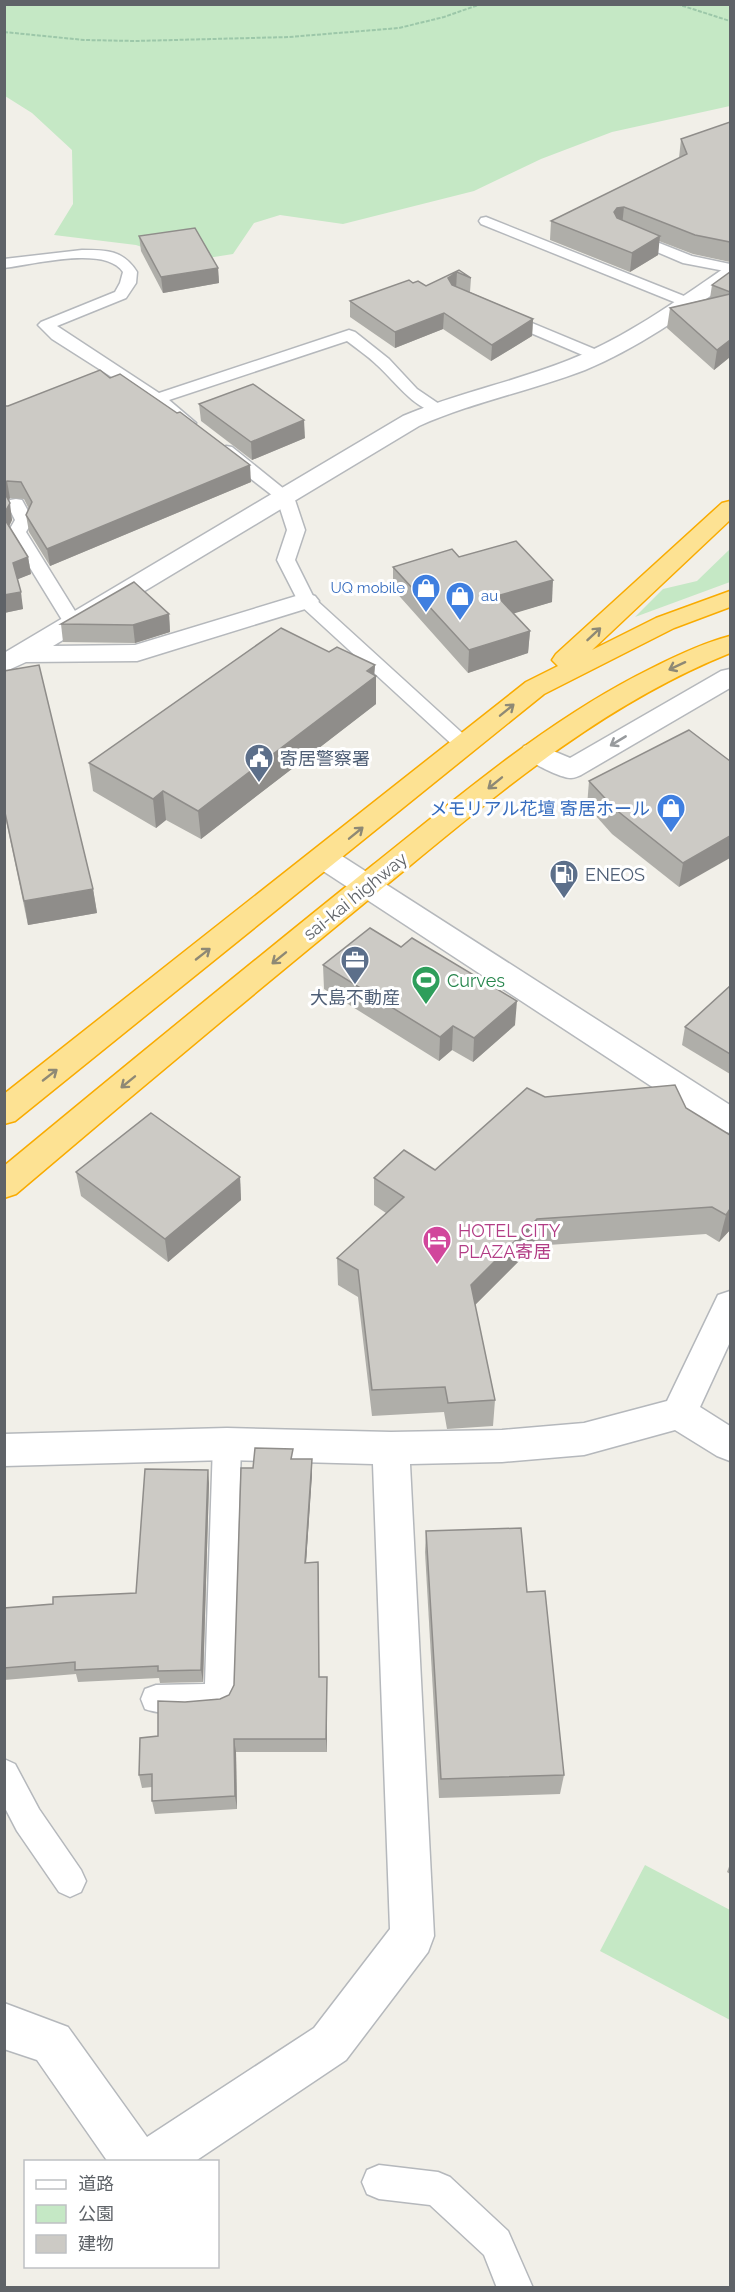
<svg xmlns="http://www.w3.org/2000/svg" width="735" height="2292" viewBox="0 0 735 2292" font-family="Raleway,'Noto Sans JP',sans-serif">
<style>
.green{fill:#c5e8c5}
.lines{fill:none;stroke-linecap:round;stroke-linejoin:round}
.lane-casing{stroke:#b5b8bc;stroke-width:3}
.street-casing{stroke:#b5b8bc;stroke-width:3}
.highway-casing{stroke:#f9ab00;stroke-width:3}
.path{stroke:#9cc7a9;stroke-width:2;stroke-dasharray:4 1.5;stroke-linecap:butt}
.lane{fill:#fff;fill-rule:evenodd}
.street{fill:#fff;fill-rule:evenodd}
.highway{fill:#fde293;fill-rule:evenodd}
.wall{fill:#afaea9}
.shaded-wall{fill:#8f8d8a}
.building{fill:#cccac5;stroke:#8f8d8a;stroke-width:1.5}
.oneway{stroke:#8e8975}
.oneway2{stroke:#979a9d}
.labels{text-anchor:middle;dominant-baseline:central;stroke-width:6;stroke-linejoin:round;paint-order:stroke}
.far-shop-label{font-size:15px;fill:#366cbe;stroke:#fff;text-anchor:end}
.service-label{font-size:18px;fill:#4e5e75;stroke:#fff;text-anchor:start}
.shop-label{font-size:18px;fill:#366cbe;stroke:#fff;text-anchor:end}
.street-label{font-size:18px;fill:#5f6368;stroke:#fff}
.leisure-label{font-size:18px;fill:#27864d;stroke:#fff;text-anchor:start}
.hotel-label{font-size:18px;fill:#b23c85;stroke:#fff;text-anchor:start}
</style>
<rect width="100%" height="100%" fill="#f1efe8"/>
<g class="green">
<polygon points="4,5 730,5 730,106 612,132 541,159 474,191 343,224 280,215 254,223 233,254 195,260 168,256 136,245 54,235 73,204 72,150 32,113 5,96"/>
<polygon points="730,549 730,582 635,617 663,589 697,581"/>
<polygon points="645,1865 730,1910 730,2020 600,1951"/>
</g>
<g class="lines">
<g class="lane-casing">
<g id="lane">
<polygon points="486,217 694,300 697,303 694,306 684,306 481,224 479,221 481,218"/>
<polygon points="629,231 692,256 730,264 730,272 683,263 624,238 622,235"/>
<path d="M82,250C107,250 123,250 137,272L136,283L126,298L57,326L159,393L349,330L355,332L389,359L417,389L445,408L437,413C411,406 396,382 377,365C368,356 357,349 347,341L169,400L196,423L188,428L182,427L151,402L52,339L38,325L41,322L115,292L120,283L123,272C105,245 32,265 4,268V259Z"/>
<polygon points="503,311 604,353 606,356 598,361 592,359 498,319 495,316 498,313"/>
<polygon points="226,446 232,447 294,497 305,530 295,560 314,598 471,741 474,745 471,749 464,751 457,749 300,605 277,560 287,530 277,499 220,455 218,451"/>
<polygon points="16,499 22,500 33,520 26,532 83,624 81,628 67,628 8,532 15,520 7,504 10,500"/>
<path d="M227,1432L237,1436L241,1444L234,1698L229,1708C211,1715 164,1716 145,1709L141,1699L145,1689L156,1685L205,1684L213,1444L217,1436Z"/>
<polygon points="4,1759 15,1764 39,1809 81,1870 86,1881 81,1892 70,1897 59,1892 17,1831 4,1806"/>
<polygon points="379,2165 438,2172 450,2177 508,2231 533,2288 497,2288 484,2255 430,2205 379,2199 367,2194 362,2182 367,2170"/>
</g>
</g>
<g class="street-casing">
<g id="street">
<path d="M730,267V282C684,315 638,348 585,370C530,391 473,402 419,426L53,646L135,645L306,593L315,596L319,601L315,606L137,661L26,662L4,672V653L403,416C457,393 514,382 569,360C625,338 673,303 723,269Z"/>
<path d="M730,669V688L581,775C578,776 575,778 571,778C560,778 526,761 520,752L524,746L534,743L570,758L721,671Z"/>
<polygon points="324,848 334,851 730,1105 730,1133 718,1130 314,865 310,858 314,851"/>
<polygon points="730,1291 730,1342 700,1407 730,1426 730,1461 717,1456 675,1430 584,1455 502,1462 410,1464 434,1936 428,1952 346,2060 194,2162 108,2162 37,2060 4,2049 4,2003 68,2027 147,2137 314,2028 390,1929 373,1464 227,1460 4,1466 4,1434 227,1428 391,1432 502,1430 584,1423 667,1401 718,1295"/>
</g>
</g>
<g class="highway-casing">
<g id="highway">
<polygon points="730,501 730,520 592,650 656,618 730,591 730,607 674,628 544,694 15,1121 4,1124 4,1094 526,682 558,666 552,660 556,654 722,503"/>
<path d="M730,636V653C596,707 489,801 379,891C257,991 136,1092 16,1194L4,1198V1166C127,1064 250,964 373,865C462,794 549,719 650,669C676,656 703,643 730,636Z"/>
</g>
</g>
<g class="path">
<polyline points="677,4 730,21"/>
<polyline points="4,32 84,40 135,41 289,37 399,28 444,17 481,4"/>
</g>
<use href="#lane" class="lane"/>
<use href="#street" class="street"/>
<use href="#highway" class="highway"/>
</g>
<g class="wall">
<polygon points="730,122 730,262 693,254 659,241 658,255 630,272 550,240 551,221 679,158 681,139"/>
<polygon points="139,236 218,268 219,283 163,293 141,251"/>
<polygon points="459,270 471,278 470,292 533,319 532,336 491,361 443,329 395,348 350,317 350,301 413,283 426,286"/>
<polygon points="730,272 730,357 714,370 667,328 670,308 710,298 712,285"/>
<polygon points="199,404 305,438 252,460 201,421"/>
<polygon points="4,406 251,482 50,566 29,532 26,515 29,509 24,499 10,498 8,500 12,520 9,526 28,557 31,574 17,579 23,609 4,613"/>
<polygon points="459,557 552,602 513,613 530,631 528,653 468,673 393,589 393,567"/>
<polygon points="169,614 170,632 135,643 63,642 61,624"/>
<polygon points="329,652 375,665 374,675 376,676 376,704 201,839 166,820 156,828 93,791 89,763"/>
<polygon points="4,671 93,889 97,913 28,925 4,811"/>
<polygon points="730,761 679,887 612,834 587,806 589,781"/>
<polygon points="323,965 515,1025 473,1062 452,1050 439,1061 324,989"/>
<polygon points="730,986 730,1074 682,1045 685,1027"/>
<polygon points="545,1097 686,1108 730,1135 730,1230 719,1242 706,1234 534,1246 475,1305 495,1400 493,1426 447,1429 444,1412 372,1416 358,1297 338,1285 337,1258 386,1213 374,1205 374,1178 435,1170"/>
<polygon points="76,1172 240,1177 241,1200 168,1262 81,1196"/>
<polygon points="293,1459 312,1459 312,1474 306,1563 318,1562 319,1677 327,1691 327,1752 236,1752 237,1809 155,1814 152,1801 152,1787 142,1788 139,1775 158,1736 185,1702 220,1699 229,1695 234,1685 253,1468"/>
<polygon points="209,1483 203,1682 160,1683 159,1678 78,1682 76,1674 4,1680 4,1608 53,1604 136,1593"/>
<polygon points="426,1531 527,1592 564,1775 560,1794 439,1798 425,1552"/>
<polygon points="730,1864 730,1874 727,1872"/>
</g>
<g class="shaded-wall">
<polygon points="624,207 622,226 614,212 617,208"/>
<polygon points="660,236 658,255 630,272 632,253"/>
<polygon points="218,268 219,283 163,293 161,277"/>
<polygon points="457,272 456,289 447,294 448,278"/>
<polygon points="444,313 443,329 395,348 395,332"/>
<polygon points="533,319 532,336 491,361 492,345"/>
<polygon points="730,340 730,357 714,370 717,350"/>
<polygon points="304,420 305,438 252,460 251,442"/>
<polygon points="250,465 251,482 50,566 47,549"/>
<polygon points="7,481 10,498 5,505 4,485"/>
<polygon points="10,503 12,520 6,533 4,523 4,514"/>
<polygon points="28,557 31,574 16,580 13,563"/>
<polygon points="553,580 552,602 496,619 497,596"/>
<polygon points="21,592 23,609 4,613 4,595"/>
<polygon points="169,614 170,632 135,643 133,625"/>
<polygon points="530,631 528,653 468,673 469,650"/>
<polygon points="375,665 374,677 376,676 376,704 201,839 198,811"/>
<polygon points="163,791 166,820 156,828 153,799"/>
<polygon points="730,836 730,858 679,887 683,863"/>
<polygon points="93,889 97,913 28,925 24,901"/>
<polygon points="517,1001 515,1025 473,1062 474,1038"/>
<polygon points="453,1026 452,1050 439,1061 440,1037"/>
<polygon points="240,1177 241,1200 168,1262 165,1239"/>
<polygon points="730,1209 730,1230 719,1242 726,1215"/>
<polygon points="537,1219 534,1246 469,1311 471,1285"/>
<polygon points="312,1459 312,1474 305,1578 305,1563"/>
<polygon points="208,1470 209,1483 203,1682 201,1670"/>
<polygon points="318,1562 319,1577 319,1691 319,1677"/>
<polygon points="327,1677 327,1752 326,1739"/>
<polygon points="234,1739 236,1752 237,1809 235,1796"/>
</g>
<g class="building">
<polygon points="730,122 730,242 695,235 624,207 617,208 614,212 617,218 660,236 632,253 551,221 687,154 681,139"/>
<polygon points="195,228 218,268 161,277 139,236"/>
<polygon points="459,270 471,278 457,272 448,278 452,285 533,319 492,345 444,313 395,332 350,301 409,280 413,283 418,281 426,286"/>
<polygon points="730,272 730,292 712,285"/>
<polygon points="730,294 730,340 717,350 670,308"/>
<polygon points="100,370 110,378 120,374 177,413 180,412 250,465 47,549 26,515 32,502 21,482 7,481 4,485 4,406 8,406"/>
<polygon points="253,384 304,420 251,442 199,404"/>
<polygon points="4,492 10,503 4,514"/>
<polygon points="4,518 28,557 13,563 21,592 4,595"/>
<polygon points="516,541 553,580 497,596 530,631 469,650 393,567 452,549 459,557"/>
<polygon points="134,582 169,614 133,625 61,624"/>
<polygon points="281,628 329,652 337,647 375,665 367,671 376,676 198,811 163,791 153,799 89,763"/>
<polygon points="39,665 93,889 24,901 4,808 4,671"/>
<polygon points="689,730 730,761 730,836 683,863 615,809 589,781"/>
<polygon points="370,928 401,947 412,938 517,1001 474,1038 453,1026 440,1037 323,965"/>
<polygon points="730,986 730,1054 685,1027"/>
<polygon points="675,1085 686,1108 730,1135 730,1209 726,1215 712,1207 537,1219 471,1285 495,1400 448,1403 445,1387 372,1390 358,1270 337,1258 404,1197 374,1178 404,1150 435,1170 527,1088 545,1097"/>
<polygon points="151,1113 240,1177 165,1239 76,1172"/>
<polygon points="255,1448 293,1449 291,1459 312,1459 305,1563 318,1562 319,1677 327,1677 326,1739 234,1739 235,1796 152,1801 152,1774 139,1775 140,1738 158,1736 158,1701 185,1702 220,1699 229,1695 234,1685 241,1468 253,1468"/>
<polygon points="145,1469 208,1470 201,1670 158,1671 158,1666 75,1670 75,1662 4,1668 4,1608 53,1604 53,1597 136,1593"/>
<polygon points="521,1528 527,1592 545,1591 564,1775 441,1779 426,1531"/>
</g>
<defs><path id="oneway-shaft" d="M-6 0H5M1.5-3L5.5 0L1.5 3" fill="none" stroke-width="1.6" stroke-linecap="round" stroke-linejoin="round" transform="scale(1.5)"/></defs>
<g class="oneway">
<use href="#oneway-shaft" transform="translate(594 634) rotate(-43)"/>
<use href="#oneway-shaft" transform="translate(677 666) rotate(155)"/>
<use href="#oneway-shaft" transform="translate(507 710) rotate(-39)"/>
<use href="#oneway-shaft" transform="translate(495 783) rotate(141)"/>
<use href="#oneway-shaft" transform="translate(356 833) rotate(-39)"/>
<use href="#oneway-shaft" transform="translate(203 954) rotate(-38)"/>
<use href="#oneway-shaft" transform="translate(279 958) rotate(141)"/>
<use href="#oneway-shaft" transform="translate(50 1075) rotate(-38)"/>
<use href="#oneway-shaft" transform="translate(128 1082) rotate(141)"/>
</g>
<use class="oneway2" href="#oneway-shaft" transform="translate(618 741) rotate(149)"/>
<defs>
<g id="shop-pin" transform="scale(1.5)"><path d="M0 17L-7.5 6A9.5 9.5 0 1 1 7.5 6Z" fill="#3f7fe0" stroke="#fff"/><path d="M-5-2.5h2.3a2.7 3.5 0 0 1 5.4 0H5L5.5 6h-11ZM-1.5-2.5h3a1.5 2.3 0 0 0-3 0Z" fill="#fff"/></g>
<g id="civic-pin" transform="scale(1.5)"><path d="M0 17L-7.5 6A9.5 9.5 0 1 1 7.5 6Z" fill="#5c6f8a" stroke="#fff"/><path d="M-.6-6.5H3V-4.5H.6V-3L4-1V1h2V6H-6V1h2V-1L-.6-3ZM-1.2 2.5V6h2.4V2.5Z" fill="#fff"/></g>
<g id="fuel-pin" transform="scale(1.5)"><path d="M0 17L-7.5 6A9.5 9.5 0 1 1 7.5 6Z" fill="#5c6f8a" stroke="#fff"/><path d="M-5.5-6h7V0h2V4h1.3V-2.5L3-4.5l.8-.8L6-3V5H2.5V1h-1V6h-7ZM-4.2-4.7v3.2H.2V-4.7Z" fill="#fff"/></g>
<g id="office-pin" transform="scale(1.5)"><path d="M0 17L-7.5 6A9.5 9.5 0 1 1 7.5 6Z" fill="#5c6f8a" stroke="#fff"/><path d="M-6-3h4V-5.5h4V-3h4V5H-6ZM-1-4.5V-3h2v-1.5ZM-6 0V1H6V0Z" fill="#fff"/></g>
<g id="stadium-pin" transform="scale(1.5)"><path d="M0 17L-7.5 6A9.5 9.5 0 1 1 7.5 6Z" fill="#2e9e5b" stroke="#fff"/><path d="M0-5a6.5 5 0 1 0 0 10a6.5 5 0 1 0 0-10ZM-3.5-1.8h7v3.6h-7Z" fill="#fff"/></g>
<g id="hotel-pin" transform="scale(1.5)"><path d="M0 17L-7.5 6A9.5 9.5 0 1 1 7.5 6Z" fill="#d1479c" stroke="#fff"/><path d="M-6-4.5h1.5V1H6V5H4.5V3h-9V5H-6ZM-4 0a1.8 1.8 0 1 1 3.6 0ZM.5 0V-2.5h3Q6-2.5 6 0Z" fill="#fff"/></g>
</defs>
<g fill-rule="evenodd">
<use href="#shop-pin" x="426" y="588"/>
<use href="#shop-pin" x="460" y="596"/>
<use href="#civic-pin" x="259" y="758"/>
<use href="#shop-pin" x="671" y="808"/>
<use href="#fuel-pin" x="564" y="874"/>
<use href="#office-pin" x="355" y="960"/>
<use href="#stadium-pin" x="426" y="980"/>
<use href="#hotel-pin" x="437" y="1240"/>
</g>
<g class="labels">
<g class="far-shop-label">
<text x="405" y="588">UQ mobile</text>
<text x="481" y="596" text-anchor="start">au</text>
</g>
<g class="service-label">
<text x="280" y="758">寄居警察署</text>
<text x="585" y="874">ENEOS</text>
<text x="355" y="997" text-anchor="middle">大島不動産</text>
</g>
<g class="shop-label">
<text x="650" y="808">メモリアル花壇 寄居ホール</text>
</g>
<g class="street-label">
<text transform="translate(355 896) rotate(-39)">sai-kai highway</text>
</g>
<g class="leisure-label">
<text x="447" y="980">Curves</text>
</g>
<g class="hotel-label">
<text x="458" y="1230">HOTEL CITY<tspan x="458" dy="21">PLAZA寄居</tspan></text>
</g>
</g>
<rect width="735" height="2292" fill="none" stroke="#5f6368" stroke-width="12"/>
<rect x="24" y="2160" width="195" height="108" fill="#ffffff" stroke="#bfc1c3" stroke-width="1.5"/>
<rect x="36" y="2180" width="30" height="9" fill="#ffffff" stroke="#bfc1c3" stroke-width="1.5"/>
<text x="78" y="2190" font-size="18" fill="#5f6368">道路</text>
<rect x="36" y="2205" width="30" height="18" fill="#c5e8c5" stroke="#bfc1c3" stroke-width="1.5"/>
<text x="78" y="2220" font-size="18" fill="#5f6368">公園</text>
<rect x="36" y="2235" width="30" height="18" fill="#cccac5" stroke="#bfc1c3" stroke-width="1.5"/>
<text x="78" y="2250" font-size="18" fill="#5f6368">建物</text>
</svg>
